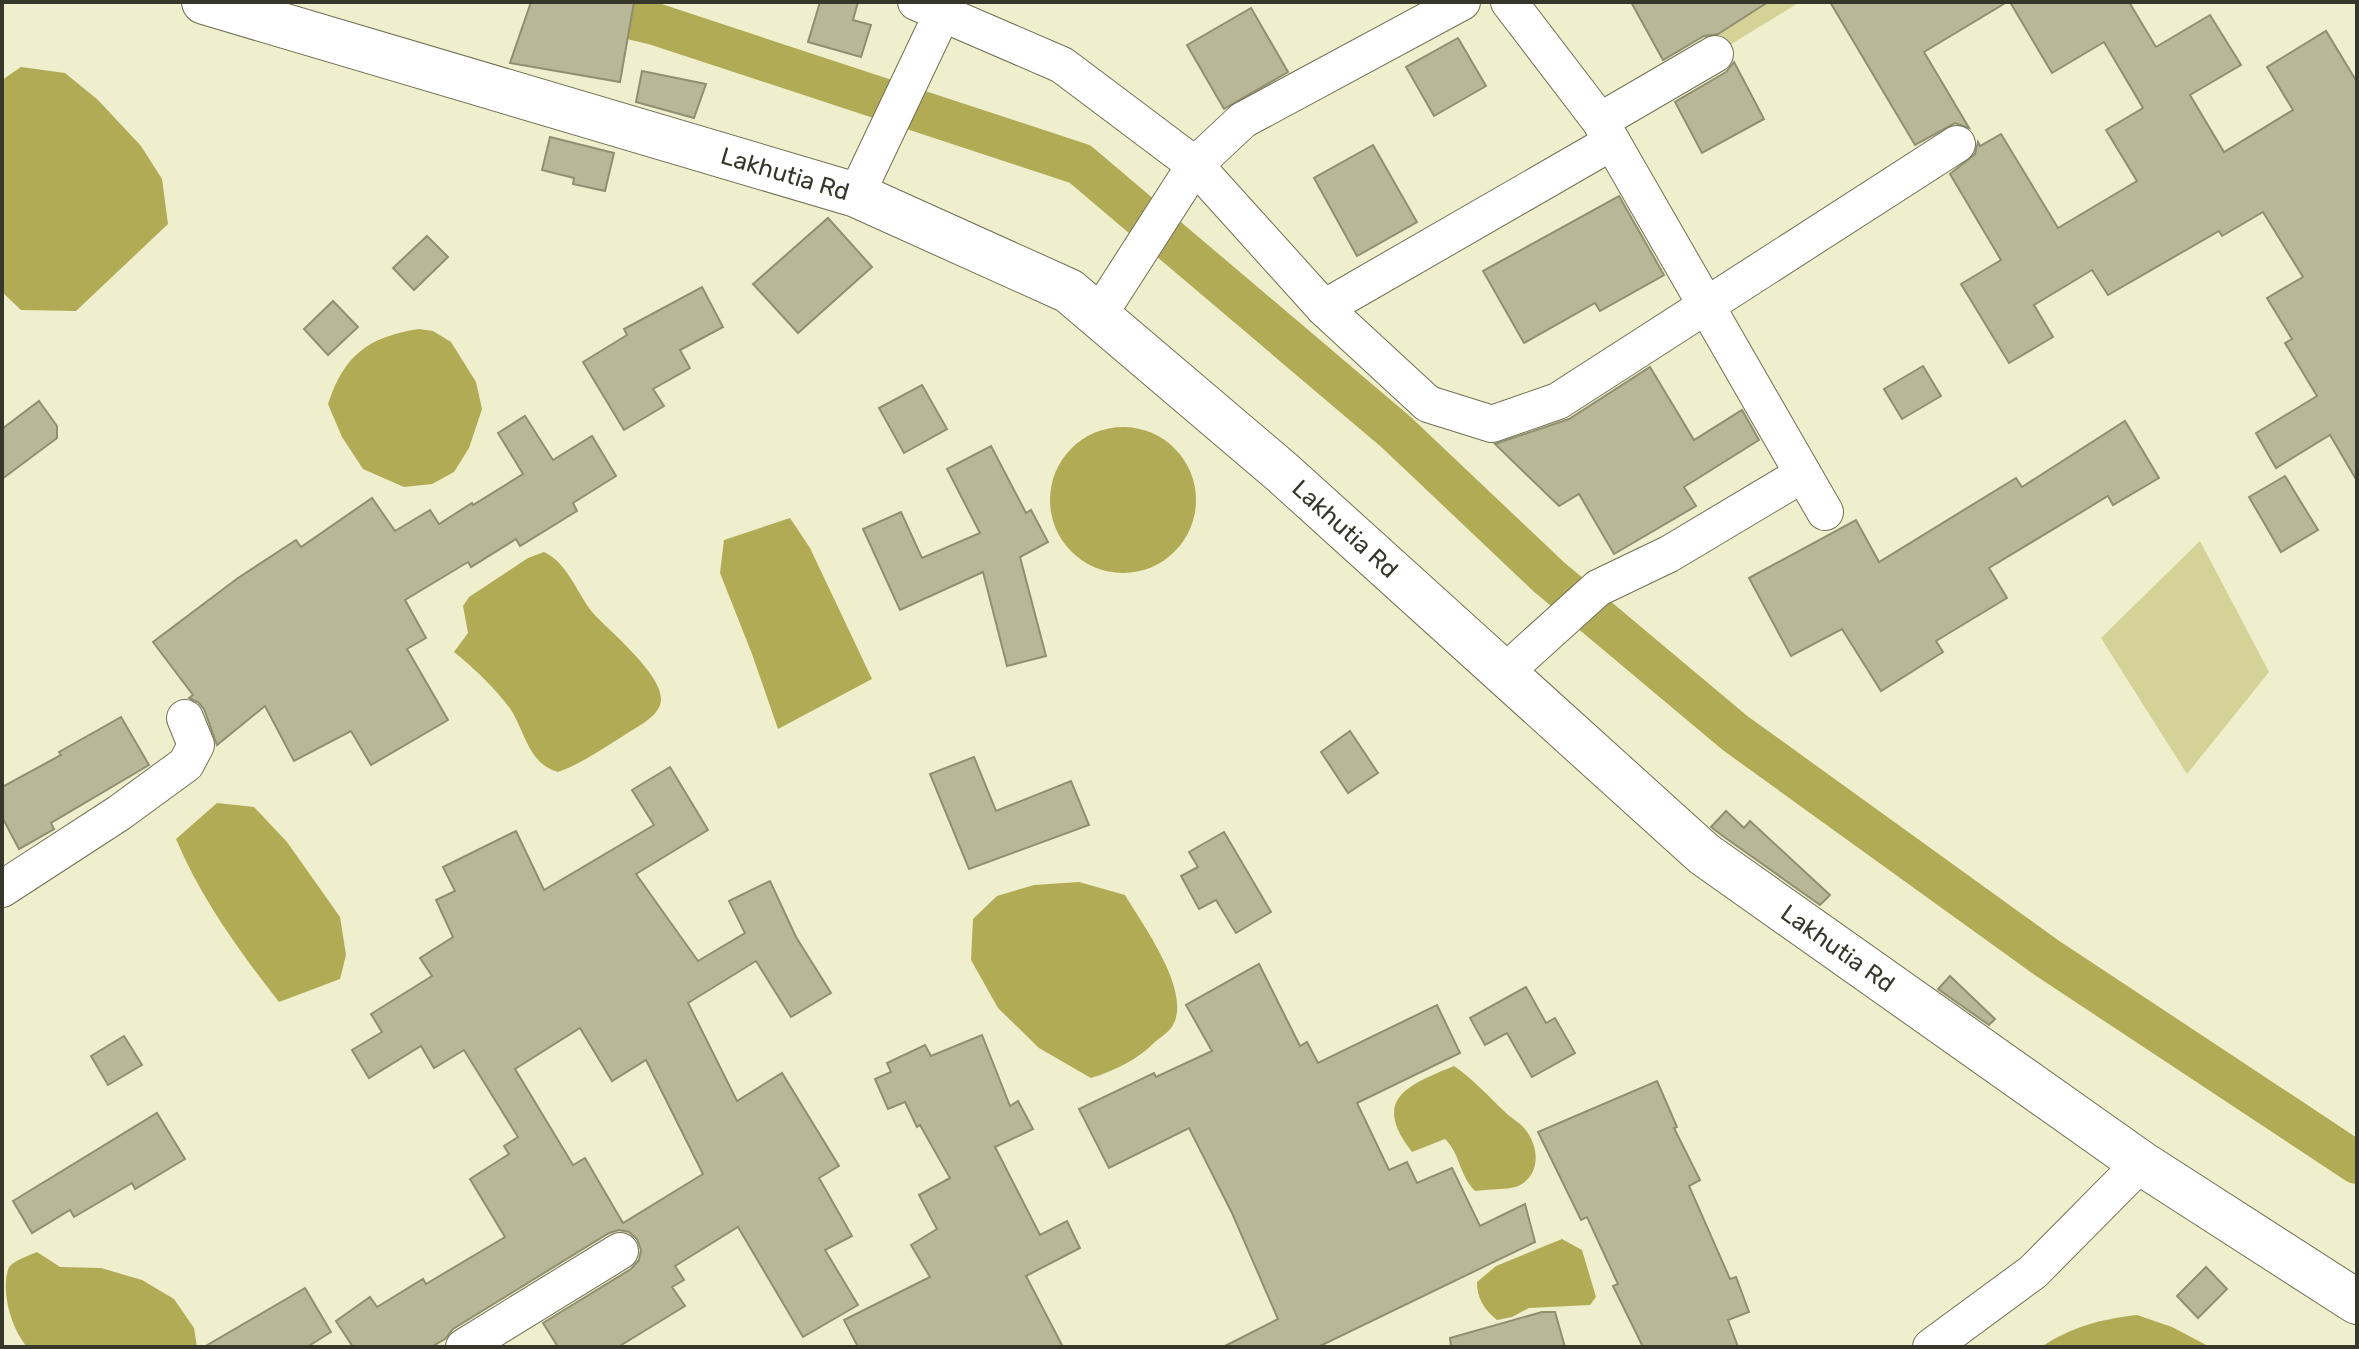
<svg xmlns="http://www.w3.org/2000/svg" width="2359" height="1349" viewBox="0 0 2359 1349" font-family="Rubik,sans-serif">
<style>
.green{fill:#d5d298}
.water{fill:#b1ab55}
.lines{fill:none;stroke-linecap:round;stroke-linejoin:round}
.canal{stroke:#b1ab55;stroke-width:42}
.building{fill:#b8b798;stroke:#908f71;stroke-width:2;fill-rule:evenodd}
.street-casing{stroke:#727054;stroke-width:38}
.secondary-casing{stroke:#727054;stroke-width:46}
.street{stroke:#fff;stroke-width:36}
.secondary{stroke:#fff;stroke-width:44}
.labels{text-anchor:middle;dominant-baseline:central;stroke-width:8;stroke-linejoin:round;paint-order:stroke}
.street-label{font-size:24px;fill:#37362a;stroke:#fdfbda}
</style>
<rect width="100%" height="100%" fill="#efeecd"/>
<g class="green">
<polygon points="1682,2 1800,2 1715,54"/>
<polygon points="2200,541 2269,672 2187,774 2101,638"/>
</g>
<g class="water">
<polygon points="21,67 65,73 98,100 141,146 162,179 168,224 76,311 21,310 2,292 2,80"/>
<path d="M419,329L433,331L451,342L476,382L482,409L469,448L454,472L432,484L404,487L363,469L342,437L328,404C344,355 368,337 419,329Z"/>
<circle cx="1123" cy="500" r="73"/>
<polygon points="790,518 810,548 872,679 778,729 752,654 720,573 724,540"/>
<path d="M544,552C568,563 577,594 593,613C609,631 670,680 660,705C655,719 635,728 623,736C602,749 581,764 558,772C529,764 525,732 511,710C498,691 472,666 454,652L468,633L463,606L469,597L528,558Z"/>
<path d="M217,803L254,807L287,842L340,917L346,955L340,979L279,1002C240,952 201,899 176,839Z"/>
<path d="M1079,882L1125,895C1142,924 1192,991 1173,1025C1170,1031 1161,1037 1155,1042C1137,1060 1116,1070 1091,1078L1039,1048L998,1008L971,960L973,919L997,896L1034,885Z"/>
<path d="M1454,1066C1474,1080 1488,1096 1505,1112C1511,1118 1519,1122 1524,1128C1540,1146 1541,1176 1518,1186C1509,1190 1486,1189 1475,1191C1458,1173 1461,1155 1445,1139L1412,1152C1370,1098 1409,1085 1454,1066Z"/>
<path d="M1562,1239L1582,1250L1596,1297L1590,1305L1529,1308L1512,1317L1497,1320C1484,1309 1477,1299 1477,1282L1496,1266Z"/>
<path d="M37,1252L60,1267L101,1268L142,1280L174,1299L194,1328L197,1347H27C11,1328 0,1290 9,1267C15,1260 28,1256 37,1252Z"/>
<path d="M2137,1315L2172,1327L2210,1347H2041C2071,1327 2101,1319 2137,1315Z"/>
</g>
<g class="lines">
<polyline class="canal" points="561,2 655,24 1080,164 1396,432 1549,577 1735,733 2047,958 2357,1163"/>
</g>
<g class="building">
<polygon points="531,2 634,2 620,82 510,63"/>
<polygon points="820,2 858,2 853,20 871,25 861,57 808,42"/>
<polygon points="1631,2 1768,2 1718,34 1704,36 1663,60"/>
<polygon points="1830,2 2007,2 1924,52 1969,128 1955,123 1915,145"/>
<polygon points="2010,2 2129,2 2156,47 2210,15 2241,65 2190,95 2224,152 2293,110 2267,67 2326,31 2357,82 2357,481 2330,435 2276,468 2256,433 2317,396 2285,343 2292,339 2267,298 2303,277 2263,212 2222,236 2219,231 2108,295 2092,270 2034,305 2053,337 2009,363 1961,284 2001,260 1950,174 1975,154 1978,142 1980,146 2001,134 2058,228 2137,181 2106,130 2143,108 2104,42 2052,73"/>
<polygon points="1251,8 1288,72 1224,109 1187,45"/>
<polygon points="1458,38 1486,86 1434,116 1406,67"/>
<polygon points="1734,62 1764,119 1702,153 1675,102 1726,72"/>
<polygon points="642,71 706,84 694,118 636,102"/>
<polygon points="550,137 614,153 605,191 573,184 574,178 542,170"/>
<polygon points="1373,145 1417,222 1357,256 1314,178"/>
<polygon points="1619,196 1664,275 1600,311 1595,303 1524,343 1483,271"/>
<polygon points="828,218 872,267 798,333 753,284"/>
<polygon points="427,236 448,257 414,290 393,268"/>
<polygon points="702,287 723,327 680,350 690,368 653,389 664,406 624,430 583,362 627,335 624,329"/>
<polygon points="333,301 358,327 328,355 304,329"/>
<polygon points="1923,366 1941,396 1902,419 1884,389"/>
<polygon points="1650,367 1694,440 1742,410 1759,440 1684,487 1696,506 1614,554 1579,494 1559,506 1495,444 1569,419"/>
<polygon points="922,385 947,429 904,453 879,408"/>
<polygon points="39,401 57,426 57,438 2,479 2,429"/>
<polygon points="525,416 553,460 592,436 616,476 573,503 577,511 520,546 516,539 471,567 468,562 405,600 426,638 407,649 448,720 371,765 351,731 294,761 265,706 217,745 204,709 198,702 189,698 193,695 153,642 238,578 296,540 301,547 372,498 395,531 430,510 439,524 472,503 473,505 523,474 498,433"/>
<polygon points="2125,421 2159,478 2113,505 2108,496 1989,568 2007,598 1936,641 1943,652 1881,691 1842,629 1791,656 1749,578 1856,520 1879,562 2016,478 2022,487"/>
<polygon points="991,446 1026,513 1031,510 1048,542 1020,557 1046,656 1007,666 983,572 900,610 863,529 901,512 922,558 980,533 947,469"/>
<polygon points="2285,476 2318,530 2281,552 2249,497"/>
<polygon points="121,717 149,765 51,823 54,829 19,849 2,817 2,787 61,755 59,752"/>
<polygon points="1350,731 1378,773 1348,793 1321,752"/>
<polygon points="974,757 996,811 1071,781 1089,825 969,869 930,774"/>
<path d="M670,767L708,830L636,874L698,961L745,933L729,901L770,881L796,937L831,993L791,1017L756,961L688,1003L737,1101L782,1073L839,1166L819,1178L852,1236L825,1250L858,1305L803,1337L738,1227L675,1266L684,1280L672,1287L685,1306L618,1347H558L543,1323L631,1269L639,1260L641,1250L637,1239L629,1232L619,1230L609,1233L453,1329L445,1339L431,1347H353L336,1321L370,1297L377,1307L423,1279L426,1284L505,1237L470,1179L509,1154L504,1146L518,1137L464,1050L434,1068L421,1046L369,1078L352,1050L382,1032L371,1014L432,976L420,958L453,937L436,900L455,891L443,867L516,831L544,890L654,825L632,790ZM580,1028L612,1081L646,1060L703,1174L623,1223L585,1158L573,1165L515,1069Z"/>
<polygon points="1726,811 1744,828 1750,821 1830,895 1820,905 1720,834 1711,827"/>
<polygon points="1224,832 1271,912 1236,933 1216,900 1199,909 1181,876 1198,867 1189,852"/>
<polygon points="1259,964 1300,1046 1307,1042 1318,1063 1437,1005 1460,1053 1357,1103 1389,1170 1407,1162 1417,1183 1452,1168 1480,1226 1525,1204 1535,1242 1318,1347 1223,1347 1278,1319 1232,1213 1189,1128 1109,1168 1079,1109 1154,1073 1156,1077 1212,1051 1186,1005"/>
<polygon points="1950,976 1995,1019 1989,1025 1938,989"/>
<polygon points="1526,987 1546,1023 1555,1018 1575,1053 1532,1077 1507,1033 1485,1045 1470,1018"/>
<polygon points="982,1035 1010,1106 1018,1101 1033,1129 995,1147 1040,1235 1067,1221 1080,1248 1026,1276 1063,1347 858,1347 844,1320 930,1277 911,1245 937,1229 919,1195 950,1178 920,1125 917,1127 905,1102 888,1109 875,1079 891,1072 887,1063 925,1045 931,1056"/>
<polygon points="124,1036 142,1065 108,1085 91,1056"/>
<polygon points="1657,1081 1677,1127 1674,1128 1700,1180 1689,1186 1730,1279 1736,1277 1749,1312 1728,1320 1738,1347 1643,1347 1613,1286 1618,1284 1587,1217 1581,1220 1538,1132"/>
<polygon points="157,1113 185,1159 135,1189 132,1183 74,1217 70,1210 32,1233 13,1201"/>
<polygon points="2206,1267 2227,1289 2198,1318 2177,1296"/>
<polygon points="305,1288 331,1332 307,1347 204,1347"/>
<polygon points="1542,1312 1555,1312 1565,1347 1451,1347 1450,1338"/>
</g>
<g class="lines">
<g class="street-casing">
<g id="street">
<polyline points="916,2 1062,65 1195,165 1324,308 1428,404 1492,424 1558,401 1957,144"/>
<polyline points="1509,2 1600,121 1825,512"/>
<polyline points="1600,121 1715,54"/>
<polyline points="856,195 943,12"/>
<polyline points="1324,308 1612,142"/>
<polyline points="1098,316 1195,165 1243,120 1462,2"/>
<polyline points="1504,673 1598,588 1669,554 1803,474"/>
<polyline points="2,889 119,813 186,764 196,745 185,718"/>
<polyline points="464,1347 620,1251"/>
<polyline points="1931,1347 2033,1272 2141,1163"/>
</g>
</g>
<g class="secondary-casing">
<g id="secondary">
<path id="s1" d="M204,2L856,195L1069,291L1283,473L1704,854L2141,1163L2357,1302"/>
</g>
</g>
<use href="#street" class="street"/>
<use href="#secondary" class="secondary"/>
</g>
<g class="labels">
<g class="street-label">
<text stroke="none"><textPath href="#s1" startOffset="606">Lakhutia Rd</textPath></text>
<text stroke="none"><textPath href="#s1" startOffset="1278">Lakhutia Rd</textPath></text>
<text stroke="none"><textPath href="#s1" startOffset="1926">Lakhutia Rd</textPath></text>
</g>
</g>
<rect width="2359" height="1349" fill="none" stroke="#37362a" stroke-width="8"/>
</svg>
